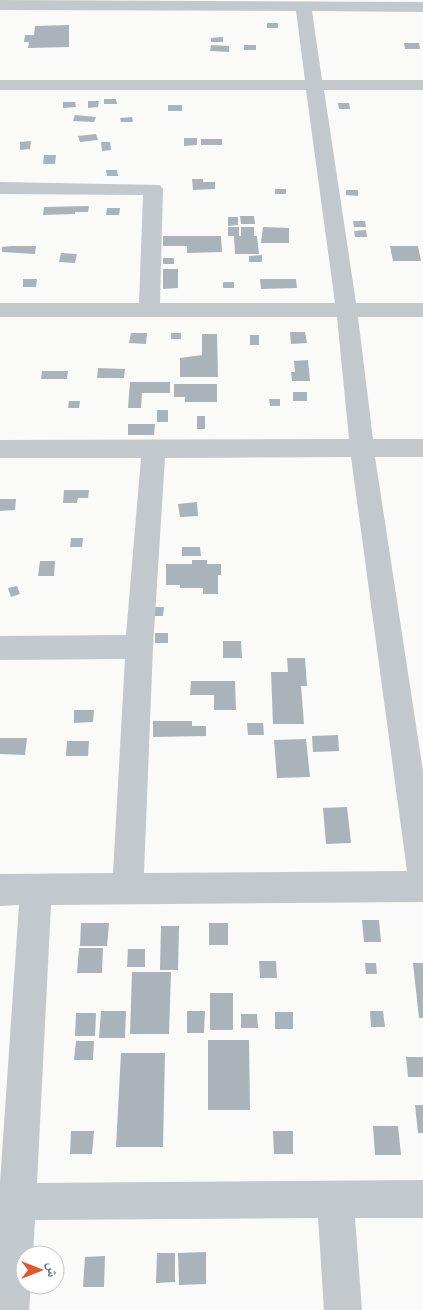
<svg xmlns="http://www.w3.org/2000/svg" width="423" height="1310" viewBox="0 0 423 1310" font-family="Quicksand,'Noto Naskh Arabic',sans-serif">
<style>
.building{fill:#aab3b9}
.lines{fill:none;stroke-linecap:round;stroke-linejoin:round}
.minor{fill:#c3c8cc;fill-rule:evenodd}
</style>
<rect width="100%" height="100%" fill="#fafaf8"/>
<g class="building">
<rect x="267" y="23" width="11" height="5"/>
<polygon points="69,25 69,47 28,48 29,42 24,42 25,35 34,35 35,26"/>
<polygon points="223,37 223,42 211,42 211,38"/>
<polygon points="404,43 419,43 420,49 405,49"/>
<polygon points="211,45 229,46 229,52 210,51"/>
<rect x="244" y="45" width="12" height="5"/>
<polygon points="104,99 116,99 117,104 104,104"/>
<polygon points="88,101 99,101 98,107 88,108"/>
<polygon points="63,102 75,102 76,107 63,108"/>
<polygon points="338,103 349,103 350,109 339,109"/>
<rect x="168" y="105" width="14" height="6"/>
<polygon points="75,115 96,117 94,122 73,121"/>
<polygon points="132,117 133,122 121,122 120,118"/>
<polygon points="96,134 98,140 80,142 78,136"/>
<polygon points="184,138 197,138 197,145 184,146"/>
<rect x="201" y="139" width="21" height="6"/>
<polygon points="31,141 30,149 20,150 20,142"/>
<polygon points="101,142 110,142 111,150 102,151"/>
<polygon points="44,155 56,155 55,164 43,164"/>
<polygon points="106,170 117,170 118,176 107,176"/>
<polygon points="192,179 203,179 203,182 215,182 215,189 193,190"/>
<rect x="275" y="189" width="11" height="5"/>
<polygon points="346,190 358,190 358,196 346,195"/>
<polygon points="89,206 88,212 75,212 75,214 43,215 44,207"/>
<polygon points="107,208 120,208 119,215 106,215"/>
<polygon points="240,216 254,216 255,224 241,224"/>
<polygon points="228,217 238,217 238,225 228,226"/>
<polygon points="353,221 365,221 366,227 354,227"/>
<polygon points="228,227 239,227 239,236 241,236 241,227 254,227 254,236 257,236 259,254 235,254 234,236 228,236"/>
<polygon points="263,227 289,228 289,243 261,243"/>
<polygon points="366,230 367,237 355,237 354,231"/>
<polygon points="163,236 221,236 222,252 187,253 187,246 163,246"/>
<polygon points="11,246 36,246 35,254 2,252 2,247"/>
<polygon points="390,246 418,246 421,261 393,261"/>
<polygon points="61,253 77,254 75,263 59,262"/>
<polygon points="262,255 262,262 249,262 249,256"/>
<rect x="163" y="258" width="11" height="6"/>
<polygon points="163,269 178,269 178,288 163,289"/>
<polygon points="23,279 37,279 36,287 23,287"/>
<polygon points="260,279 296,279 297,288 261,289"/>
<rect x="223" y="282" width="11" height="6"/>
<polygon points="290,332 305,332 307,343 291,344"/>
<polygon points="131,333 147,333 146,344 129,343"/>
<rect x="171" y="333" width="10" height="6"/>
<polygon points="202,334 217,334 218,377 180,377 180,358 202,355"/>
<rect x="250" y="335" width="9" height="10"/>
<polygon points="308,360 310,381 292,381 291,372 295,372 294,361"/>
<polygon points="98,368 125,369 124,378 97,378"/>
<polygon points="42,371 68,371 67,379 41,379"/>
<polygon points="130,382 170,382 170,393 142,393 141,408 128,408"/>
<polygon points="174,384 217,384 217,402 185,402 185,397 174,397"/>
<rect x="293" y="392" width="14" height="9"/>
<polygon points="269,399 280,399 280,406 270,406"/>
<polygon points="69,401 80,401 79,408 68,408"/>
<rect x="157" y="410" width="11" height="12"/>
<rect x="197" y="416" width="8" height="13"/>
<polygon points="128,424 155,424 154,435 128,435"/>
<polygon points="64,490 89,490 88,498 78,498 77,503 63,503"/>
<polygon points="0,499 16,499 15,510 0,511"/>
<polygon points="197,502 198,516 180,517 178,504"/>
<polygon points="71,538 83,538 82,547 70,547"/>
<polygon points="182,547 200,547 201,556 182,556"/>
<polygon points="192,560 207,560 207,564 221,564 221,575 218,575 218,594 203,594 203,588 180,588 180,585 166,585 166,564 192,564"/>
<polygon points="40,561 55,561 54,576 38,576"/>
<polygon points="17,586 20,594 11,597 8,588"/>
<polygon points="154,607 164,607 163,616 153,616"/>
<rect x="155" y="633" width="13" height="10"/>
<polygon points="223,641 241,641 242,658 223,658"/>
<polygon points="287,658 305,658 307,686 301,686 304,724 273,724 271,672 288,672"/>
<polygon points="191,681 235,681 236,710 214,710 214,695 190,695"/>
<polygon points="74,710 94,710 93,722 74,723"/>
<polygon points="153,721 192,721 192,726 206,726 206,736 153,737"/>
<polygon points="247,723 263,723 264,735 248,735"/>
<polygon points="338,735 339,751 313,752 312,736"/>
<polygon points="0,738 27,738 25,755 0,754"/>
<polygon points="306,739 310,777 277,778 274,740"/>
<polygon points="67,741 89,741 88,756 66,756"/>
<polygon points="347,807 351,843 326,844 323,808"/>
<polygon points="362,920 379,920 381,942 364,942"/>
<polygon points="81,923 109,923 107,946 80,946"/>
<rect x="209" y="923" width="19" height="22"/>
<polygon points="161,926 179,926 178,970 160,970"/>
<polygon points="79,948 103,948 102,973 77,973"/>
<polygon points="128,949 145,949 145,967 127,967"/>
<polygon points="259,961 276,961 277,978 260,978"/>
<polygon points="365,963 376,963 377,974 366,974"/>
<polygon points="413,963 423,963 423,1018 419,1018"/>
<polygon points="132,972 171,972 169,1034 130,1034"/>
<rect x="210" y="993" width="23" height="37"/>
<polygon points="101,1011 126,1011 125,1038 99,1038"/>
<polygon points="187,1011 205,1011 204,1033 187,1033"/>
<polygon points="370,1011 383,1011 385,1027 371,1027"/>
<rect x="275" y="1012" width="18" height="17"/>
<polygon points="76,1013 96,1013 95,1036 75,1036"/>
<polygon points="241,1014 257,1014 258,1028 241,1028"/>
<polygon points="208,1040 249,1040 250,1110 208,1110"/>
<polygon points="76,1041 94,1041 93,1060 74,1060"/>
<polygon points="121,1053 165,1053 163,1147 116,1147"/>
<polygon points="406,1057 423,1057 423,1077 408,1077"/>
<polygon points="415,1105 423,1105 423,1133 418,1133"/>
<polygon points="373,1126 398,1126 401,1155 375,1155"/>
<polygon points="71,1131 94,1131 92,1154 70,1154"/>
<polygon points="273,1131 293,1131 293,1154 274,1154"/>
<polygon points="206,1252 206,1284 179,1285 178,1253"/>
<polygon points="157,1253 175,1253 175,1282 156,1283"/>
<polygon points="105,1256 104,1287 83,1287 85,1257"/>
</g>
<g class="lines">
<path class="minor" d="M0,0L423,2V12L312,11L322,80H423V90H324L356,303H423V317H358L373,439H423V457H375L423,771V902L51,905L37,1183L423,1180V1218H355L362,1310H324L318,1218L35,1220L33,1255H25V1285H31L29,1310H0V1183L19,905L0,906V874L113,873L125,659L0,660V636L126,635L141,458H0V440L349,439L337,317H0V303H139L143,195L0,194V182L160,185L163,189L160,303H335L306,90H0V80H305L296,11L0,10ZM351,457L407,871L144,873L153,647L165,458Z"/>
</g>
<g transform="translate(40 1270) rotate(90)"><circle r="24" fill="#ffffff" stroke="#c1c8cd"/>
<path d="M0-4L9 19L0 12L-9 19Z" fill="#e4572e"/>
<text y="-8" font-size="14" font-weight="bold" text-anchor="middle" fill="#657683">ش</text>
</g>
</svg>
